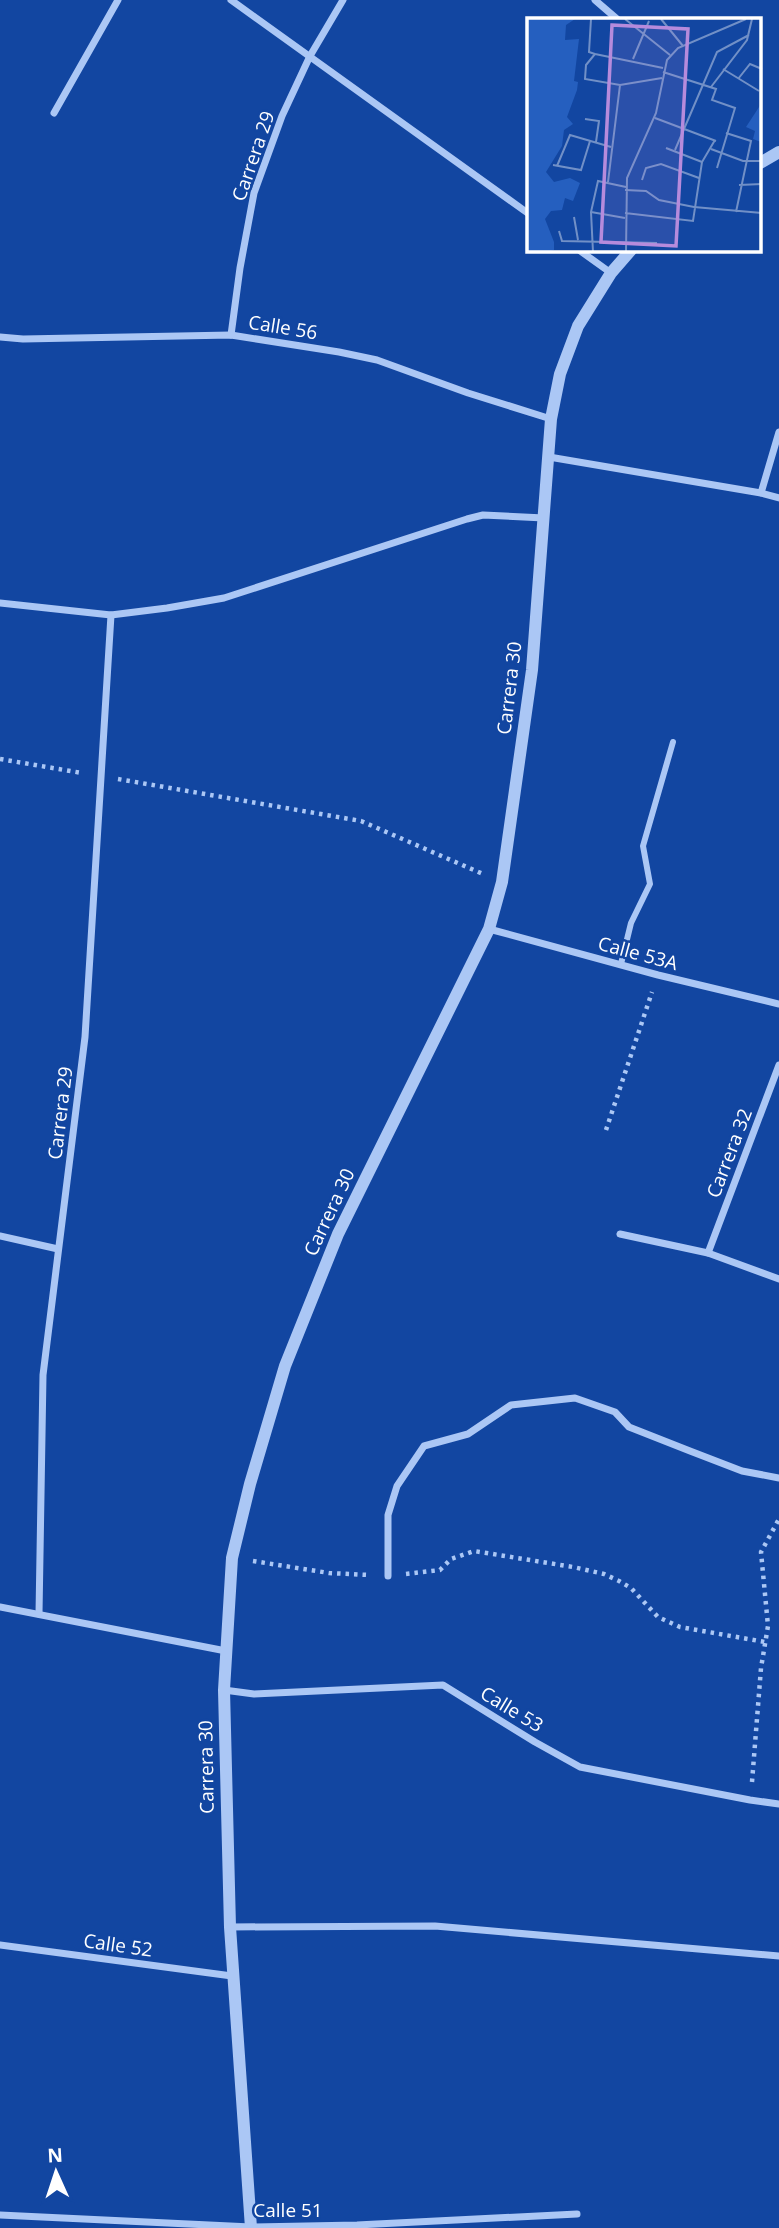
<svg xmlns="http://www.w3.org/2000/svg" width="779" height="2228" viewBox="0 0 779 2228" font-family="'Open Sans',sans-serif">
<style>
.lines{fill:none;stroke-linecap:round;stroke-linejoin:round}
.path{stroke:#abc7f5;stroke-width:4.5;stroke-dasharray:3.5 5;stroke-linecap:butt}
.pedestrian{stroke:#abc7f5;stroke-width:6}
.minor{stroke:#abc7f5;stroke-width:7}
.tertiary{stroke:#abc7f5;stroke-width:12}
.labels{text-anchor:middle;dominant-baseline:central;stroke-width:5;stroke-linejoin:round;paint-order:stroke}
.street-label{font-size:19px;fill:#fff;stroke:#1246a1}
.inset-road{fill:none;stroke:#7190c7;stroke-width:2}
.view{fill:#b68bdc;fill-opacity:0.15;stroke:#b68bdc;stroke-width:3.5}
.inset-edge{fill:none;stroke:#fff;stroke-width:3.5}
</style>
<rect width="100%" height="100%" fill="#1246a1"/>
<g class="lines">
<g class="path">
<polyline points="0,759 82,773"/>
<polyline points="118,779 361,821 483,874"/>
<polyline points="606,1130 652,992"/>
<polyline points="253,1561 329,1573 369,1575"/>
<polyline points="406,1574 440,1570 451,1559 474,1551 573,1567 604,1574 619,1581 631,1588 658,1617 680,1627 765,1642"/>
<polyline points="752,1782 761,1668 768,1626 761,1552 779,1519"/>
</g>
<polyline class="pedestrian" points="621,964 631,923 650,884 643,846 673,742"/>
<g class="minor">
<polyline points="231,0 529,214"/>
<polyline points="595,0 617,19"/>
<polyline points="54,113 118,0"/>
<polyline points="579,250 611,273"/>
<polyline points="231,335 240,268 254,193 282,116 310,56 343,0"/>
<polyline points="0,337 23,339 231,335 339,352 377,360 468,393 551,419"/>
<polyline points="549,457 761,493 779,498"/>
<polyline points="761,493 779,432"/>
<polyline points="0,603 111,615 167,608 224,598 467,519 483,515 544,518"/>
<polyline points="489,929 658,975 779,1004"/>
<polyline points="620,1234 708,1253 779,1279"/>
<polyline points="0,1236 58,1249"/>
<polyline points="708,1253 779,1065"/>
<polyline points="388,1576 388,1515 397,1486 424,1446 468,1434 511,1405 575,1398 615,1412 629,1427 690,1451 742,1471 779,1478"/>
<polyline points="0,1607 226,1651"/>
<polyline points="39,1614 43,1375 85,1037 111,615"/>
<polyline points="224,1690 254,1694 443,1685 535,1742 580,1767 750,1800 779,1804"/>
<polyline points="230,1927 435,1926 779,1956"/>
<polyline points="0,1945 232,1976"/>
<polyline points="0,2215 251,2227 357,2225 577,2214"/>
</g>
<g class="tertiary">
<polyline points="760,163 779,152"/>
<polyline points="251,2228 230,1927 224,1690 232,1558 250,1484 285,1366 338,1234 489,929 502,882 532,670 551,419 560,374 578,326 611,273 631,250"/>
</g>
</g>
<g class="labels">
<g class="street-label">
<text transform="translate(253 156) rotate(-71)">Carrera 29</text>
<text transform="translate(283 327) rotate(9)">Calle 56</text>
<text transform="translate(509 688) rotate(-83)">Carrera 30</text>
<text transform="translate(638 953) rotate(15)">Calle 53A</text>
<text transform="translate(60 1113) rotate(-83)">Carrera 29</text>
<text transform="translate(729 1153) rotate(-69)">Carrera 32</text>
<text transform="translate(329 1212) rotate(-65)">Carrera 30</text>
<text transform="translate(512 1709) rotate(31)">Calle 53</text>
<text transform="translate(206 1767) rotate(-91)">Carrera 30</text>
<text transform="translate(118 1945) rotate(8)">Calle 52</text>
<text x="288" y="2210">Calle 51</text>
</g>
</g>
<g transform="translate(527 18)">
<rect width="234" height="234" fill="#1246a1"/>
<path d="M0,1H48L39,7L38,22L52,21L47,63L51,64L50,72L40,99L46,106L37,112L35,128L19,154L27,164L43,160L53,165L46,183L38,180L35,192L24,193L18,201L27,224V232L19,234H0ZM234,86V124L226,121L228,113L219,109Z" fill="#255fbf"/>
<path class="inset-road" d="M64,1L62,34L68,36L59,47L58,61L93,67L135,60M98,1L143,37M134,1L156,28M68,36L136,50M106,41L122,3M196,51L232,73M136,54L189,71L185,82L208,90L190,150M211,61L223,46L235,51M184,69L220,22L225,1M128,100L189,123M58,101L72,103L69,124M199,115L224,123L209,194M139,130L175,144M184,131L216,143H235M148,132L190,34L222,17M26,147L54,152L63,123M30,148L43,117L84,129M115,162L119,150L134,146L172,160M81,164L93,67M212,167L235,166M98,172L119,173L132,182L167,189L235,195M64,194L98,200M98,195L166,203L175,144L188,122M47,199L51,222M32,213L35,223L130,225M66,234L64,194L71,163L99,169M99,234L100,160L129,95L140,42L151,30L219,1"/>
<path class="view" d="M85,7L161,11L149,228L74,224Z"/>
<rect width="234" height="234" class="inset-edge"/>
</g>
<g transform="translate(56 2172) rotate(357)" stroke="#1246a1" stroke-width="5" paint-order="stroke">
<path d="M0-5L12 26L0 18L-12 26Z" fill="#ffffff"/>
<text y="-10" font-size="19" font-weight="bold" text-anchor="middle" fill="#ffffff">N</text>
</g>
</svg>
